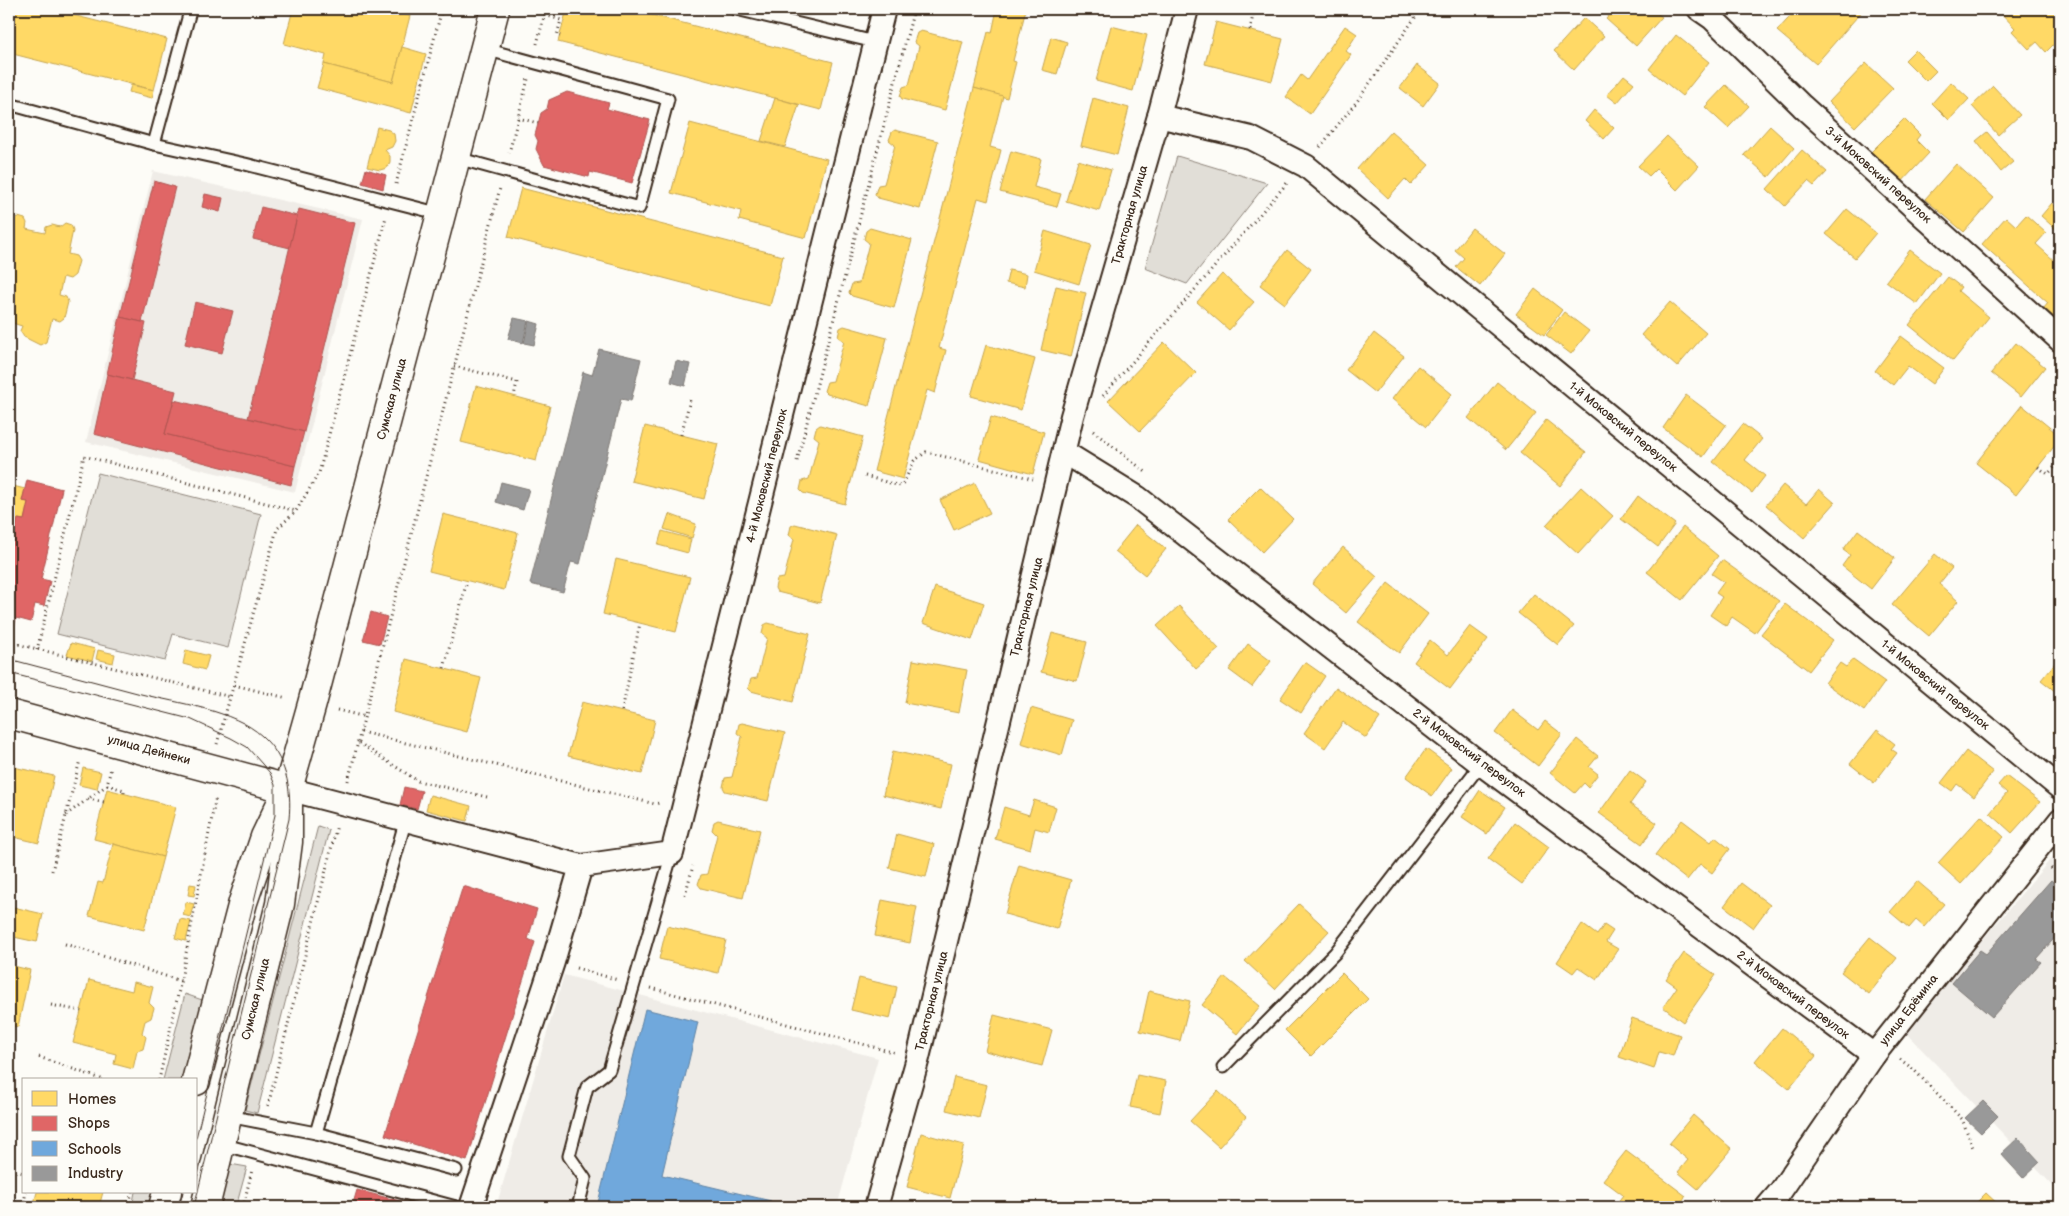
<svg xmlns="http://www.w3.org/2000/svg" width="2069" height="1216" viewBox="0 0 2069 1216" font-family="'Balsamiq Sans',sans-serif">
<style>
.built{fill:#efece7}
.green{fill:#e1ded7;stroke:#8e847a}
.homes{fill:#ffd966;stroke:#c4a450}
.shops{fill:#e06666;stroke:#ae5450}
.schools{fill:#6fa8dc;stroke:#5f82a3}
.industry{fill:#999;stroke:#7d7874}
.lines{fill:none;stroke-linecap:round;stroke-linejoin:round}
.service-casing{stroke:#3b2a1e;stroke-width:15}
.minor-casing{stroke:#3b2a1e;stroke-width:26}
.secondary-casing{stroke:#3b2a1e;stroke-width:31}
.primary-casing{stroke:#3b2a1e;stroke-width:31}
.path{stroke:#3b2a1e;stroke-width:3;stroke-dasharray:1 4;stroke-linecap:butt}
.service{stroke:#fdfcf7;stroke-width:11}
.minor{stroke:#fdfcf7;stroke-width:22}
.secondary{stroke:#fdfcf7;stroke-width:28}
.primary{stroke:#fdfcf7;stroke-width:28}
.tram{stroke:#3b2a1e;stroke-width:1}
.labels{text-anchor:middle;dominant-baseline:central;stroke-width:5;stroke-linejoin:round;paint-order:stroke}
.street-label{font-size:12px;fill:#3b2a1e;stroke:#fdfcf7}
</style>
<rect width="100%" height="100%" fill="#fdfcf7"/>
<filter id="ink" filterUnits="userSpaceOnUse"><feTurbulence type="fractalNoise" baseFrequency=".02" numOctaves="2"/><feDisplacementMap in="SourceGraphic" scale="10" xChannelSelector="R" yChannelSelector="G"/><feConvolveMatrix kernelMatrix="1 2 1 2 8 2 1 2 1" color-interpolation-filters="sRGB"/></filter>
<g filter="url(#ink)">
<g class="built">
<polygon points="153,171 363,219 295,492 86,442"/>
<polygon points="2060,848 2060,1193 1905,1032"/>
<polygon points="564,975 878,1058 837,1207 496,1207"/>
</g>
<g class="green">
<polygon points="1177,156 1267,183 1187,284 1145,268"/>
<polygon points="98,473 261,514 228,648 173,634 165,661 57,634"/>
<polygon points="318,826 329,830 257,1113 245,1110"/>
<polygon points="185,994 205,1001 184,1080 163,1080"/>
<polygon points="230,1164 247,1167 236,1207 219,1207"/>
<polygon points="135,1192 153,1192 149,1207 132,1207"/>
</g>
<g class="homes">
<polygon points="9,9 49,9 167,39 154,90 9,53"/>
<polygon points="293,9 382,9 410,16 393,82 324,64 326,55 284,44"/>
<polygon points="567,9 629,9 833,62 821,110 558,42"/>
<polygon points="997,9 1026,9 1013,61 1016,62 1007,98 974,88 988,32 992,33"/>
<polygon points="1132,9 1154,9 1153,14"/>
<polygon points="1615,9 1652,9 1662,17 1636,46 1606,19"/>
<polygon points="1797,9 1864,9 1816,64 1777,31"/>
<polygon points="1991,9 2060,9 2060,38 2046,52 2037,42 2029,49 2012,31 2015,28 2000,12 1997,14"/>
<polygon points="1584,18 1604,36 1574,70 1554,51"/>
<polygon points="1216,22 1283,39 1272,81 1205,64"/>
<polygon points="1111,26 1147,35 1133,91 1096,81"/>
<polygon points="1345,26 1357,34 1346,51 1351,55 1310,114 1286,97 1301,75 1307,80"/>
<polygon points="921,31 963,42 945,110 902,99 900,96 903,87 909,85 919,46 914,42 917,33"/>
<polygon points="1676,35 1709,62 1682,96 1649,69"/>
<polygon points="1051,37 1067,42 1057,74 1042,70"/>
<polygon points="402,47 426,54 411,113 317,88 324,64 393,82"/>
<polygon points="1915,50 1936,71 1926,81 1905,60"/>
<polygon points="1866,63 1893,88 1855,127 1829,102"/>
<polygon points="1417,65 1440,83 1423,106 1400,88"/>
<polygon points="1624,75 1634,83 1617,103 1607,95"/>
<polygon points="1951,82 1969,99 1949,120 1932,103"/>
<polygon points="131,85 154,90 152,98 129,92"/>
<polygon points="1726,85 1749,106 1728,128 1705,107"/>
<polygon points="1993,86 2020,115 1998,135 1972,106"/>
<polygon points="974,88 1003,96 990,147 1001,150 988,201 978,198 939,348 946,350 935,393 927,390 903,479 874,471"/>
<polygon points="775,98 799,105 785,147 761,141"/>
<polygon points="1093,98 1129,108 1117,155 1081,146"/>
<polygon points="1594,110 1614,128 1604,139 1585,121"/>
<polygon points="1904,119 1920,135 1916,140 1929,153 1898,186 1867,156"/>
<polygon points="690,123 827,159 806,238 739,220 741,211 671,193"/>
<polygon points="1770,126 1794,148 1769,177 1744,155"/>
<polygon points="377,127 389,130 394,134 395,141 392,147 385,150 390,156 390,162 387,168 380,170 367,167"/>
<polygon points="895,130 938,141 920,209 878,198 875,194 878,185 884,184 895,145 889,140 892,132"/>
<polygon points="1391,131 1429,165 1411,185 1405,179 1388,198 1357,169"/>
<polygon points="1987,132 2013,162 2001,172 1976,141"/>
<polygon points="1667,136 1699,166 1677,190 1656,169 1649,176 1638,166"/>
<polygon points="1802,150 1827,172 1814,186 1808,181 1785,206 1767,189"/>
<polygon points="1011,151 1041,159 1034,187 1061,194 1057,207 1000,192"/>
<polygon points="1078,160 1111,170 1099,211 1066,201"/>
<polygon points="1956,164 1994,198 1964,232 1925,199"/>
<polygon points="521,188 783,256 770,306 508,237"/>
<polygon points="2052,203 2060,210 2060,233 2041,216"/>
<polygon points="1847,209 1876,233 1855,258 1826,234"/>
<polygon points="2026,215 2046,233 2036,244 2058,264 2060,261 2060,322 2044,308 2048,303 1982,244 2006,217 2016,226"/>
<polygon points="18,217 25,219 27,223 26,229 45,233 46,227 52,225 60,227 65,223 71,225 73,230 68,254 76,256 79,261 75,275 70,279 63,277 59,295 66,297 68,302 64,318 60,321 52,319 46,342 40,345 24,337 20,331 22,326 9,322 9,219 14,220"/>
<polygon points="870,228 912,240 894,308 852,296 849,293 852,284 859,283 869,243 864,239 866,231"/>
<polygon points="1472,228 1505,254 1480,286 1456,267 1464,258 1455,250"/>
<polygon points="1045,231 1091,245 1079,284 1034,270"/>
<polygon points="1287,250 1311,269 1285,304 1260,285"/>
<polygon points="1910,250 1940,273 1917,304 1886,281"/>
<polygon points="1009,270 1027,274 1025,287 1006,283"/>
<polygon points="1222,274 1254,302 1229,330 1197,302"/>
<polygon points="1948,277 1961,287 1958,291 1989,317 1953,361 1909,325"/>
<polygon points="1056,286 1086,293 1071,357 1041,350"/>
<polygon points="1535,289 1562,310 1544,335 1516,314"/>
<polygon points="1670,302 1706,333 1677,367 1641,335"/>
<polygon points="1564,312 1589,331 1571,354 1546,335"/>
<polygon points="844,326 887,338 869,406 827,394 824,391 827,382 833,381 844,341 838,337 840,328"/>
<polygon points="1374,333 1404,356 1375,393 1346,370"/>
<polygon points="1901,336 1944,368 1932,384 1908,366 1893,385 1875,371"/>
<polygon points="1164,342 1196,373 1140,431 1108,401"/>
<polygon points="2016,343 2045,367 2021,397 1991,373"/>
<polygon points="986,345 1035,359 1021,410 971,396"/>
<polygon points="1418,366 1452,394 1426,427 1392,399"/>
<polygon points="1497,382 1536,413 1506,450 1468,418"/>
<polygon points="476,386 550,406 536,461 461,442"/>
<polygon points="1686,395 1726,425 1703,457 1663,428"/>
<polygon points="2022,405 2060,436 2060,439 2016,495 1976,463"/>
<polygon points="991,417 1044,432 1033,474 979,459"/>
<polygon points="1546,420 1586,452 1560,486 1520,453"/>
<polygon points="1743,424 1762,439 1745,460 1765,476 1752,493 1713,462"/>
<polygon points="820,425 863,437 845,504 803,493 800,490 802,481 809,479 819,440 814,436 816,428"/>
<polygon points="645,426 718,444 704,499 631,481"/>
<polygon points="975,483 990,513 954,530 940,500"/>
<polygon points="9,485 25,489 22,501 28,502 24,520 18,519 12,543 9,543"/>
<polygon points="1783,485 1806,504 1819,489 1835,503 1804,538 1766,505"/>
<polygon points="1260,487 1293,519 1262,552 1228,519"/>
<polygon points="1581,487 1613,516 1578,554 1546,525"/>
<polygon points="1638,496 1675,524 1658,547 1621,519"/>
<polygon points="443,514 518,533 504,590 429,571"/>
<polygon points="669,514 696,524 692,538 664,529"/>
<polygon points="795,524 837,535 820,603 777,592 775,588 777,579 784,578 794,539 789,535 791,526"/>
<polygon points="1136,525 1166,549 1145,575 1115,551"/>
<polygon points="1683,527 1718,556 1682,600 1647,572"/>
<polygon points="1858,530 1895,558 1871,589 1842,566 1850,555 1843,550"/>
<polygon points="662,531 691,539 688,553 658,545"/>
<polygon points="1343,547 1377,577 1346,613 1312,584"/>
<polygon points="1935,554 1952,568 1939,584 1958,601 1929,636 1892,605"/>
<polygon points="616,559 690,577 676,632 603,614"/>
<polygon points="1722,560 1779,601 1755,633 1732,617 1726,626 1710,615 1722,597 1716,593 1724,582 1712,574"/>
<polygon points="1388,583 1428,614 1399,653 1358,622"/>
<polygon points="935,587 984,603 972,640 923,623"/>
<polygon points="1534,594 1574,626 1558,645 1518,613"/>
<polygon points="1785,604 1833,640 1809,671 1761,634"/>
<polygon points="1179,606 1219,649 1196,669 1157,626"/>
<polygon points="768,623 810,634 793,702 751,691 748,688 751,679 757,678 767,638 762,634 764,625"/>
<polygon points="1470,626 1488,639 1450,689 1414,662 1430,640 1448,655"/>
<polygon points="1052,633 1087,642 1077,681 1041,672"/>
<polygon points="71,643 95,649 92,661 67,655"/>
<polygon points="1248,644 1271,661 1252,687 1229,670"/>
<polygon points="98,650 115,654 113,663 96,659"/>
<polygon points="186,650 209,656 205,670 183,664"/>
<polygon points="2060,657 2060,695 2041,680"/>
<polygon points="406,659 481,678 467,732 393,712"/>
<polygon points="1853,659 1885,682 1864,711 1825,683 1840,663 1846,667"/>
<polygon points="913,660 967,670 959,713 905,703"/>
<polygon points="1305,662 1325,676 1301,713 1280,699"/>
<polygon points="1336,687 1380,718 1366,738 1343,722 1325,748 1304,733"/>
<polygon points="582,702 655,720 642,774 568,756"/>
<polygon points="1031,708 1072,720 1062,755 1021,743"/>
<polygon points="1512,710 1538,730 1545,721 1562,734 1538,766 1495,733"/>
<polygon points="742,723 785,733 768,801 725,791 723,787 725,778 732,777 742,737 737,733 739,724"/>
<polygon points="2060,723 2060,738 2053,732"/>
<polygon points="1877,730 1895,744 1891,749 1897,753 1874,783 1850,764"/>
<polygon points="1577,739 1598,756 1589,767 1598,774 1588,787 1584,783 1575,793 1550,773"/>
<polygon points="1426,749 1452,768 1432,796 1406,777"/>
<polygon points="893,751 951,764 941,809 883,795"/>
<polygon points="1966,751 1993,772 1974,797 1957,784 1952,791 1941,783"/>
<polygon points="9,766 54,776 39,843 9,836"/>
<polygon points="83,768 101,772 97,789 79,785"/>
<polygon points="1630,770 1646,782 1630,804 1657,823 1642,844 1599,813"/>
<polygon points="2006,776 2040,802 2012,833 1990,813 2007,793 1998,785"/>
<polygon points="107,789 176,807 163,857 94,839"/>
<polygon points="1480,790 1505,807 1487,834 1462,817"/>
<polygon points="430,795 471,806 467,821 426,810"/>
<polygon points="1034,800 1056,807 1049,832 1035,828 1030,849 995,839 1004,807 1029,815"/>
<polygon points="1981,816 2004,837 1961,884 1938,863"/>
<polygon points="718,820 760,830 743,898 701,888 698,884 701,875 707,874 717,835 712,830 714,822"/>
<polygon points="1682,820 1711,842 1715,837 1730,849 1712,873 1700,864 1687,880 1655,855"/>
<polygon points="1515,822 1549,847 1522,884 1488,859"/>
<polygon points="897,834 934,844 926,877 889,868"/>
<polygon points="113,844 163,857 144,930 89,916 98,882 103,883"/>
<polygon points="1019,865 1071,880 1057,929 1005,914"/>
<polygon points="1917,881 1944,904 1924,927 1916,920 1909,928 1890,912"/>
<polygon points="1741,883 1770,905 1753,928 1724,906"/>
<polygon points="190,884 196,885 194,896 188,895"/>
<polygon points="882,900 917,907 910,943 875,936"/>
<polygon points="186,902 194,904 190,917 183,915"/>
<polygon points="1299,904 1329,931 1275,989 1245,961"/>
<polygon points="9,906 43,914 37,942 9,936"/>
<polygon points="180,919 191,921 186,941 175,938"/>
<polygon points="1582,924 1597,935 1604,925 1613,931 1606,942 1618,949 1597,980 1578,967 1573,973 1557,962"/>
<polygon points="667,926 726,940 718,973 659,959"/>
<polygon points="1870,937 1897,958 1869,994 1841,972"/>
<polygon points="1684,953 1716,975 1683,1022 1663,1007 1677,987 1666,979"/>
<polygon points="9,965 30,970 18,1027 9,1025"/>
<polygon points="1342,973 1368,999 1311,1056 1285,1030"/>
<polygon points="1225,977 1260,1006 1237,1034 1202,1005"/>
<polygon points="859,978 897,987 890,1019 851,1010"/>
<polygon points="89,980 132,991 134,982 153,987 149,1003 154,1008 151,1018 145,1021 142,1033 146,1037 143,1049 137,1051 133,1069 114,1064 116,1054 73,1043"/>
<polygon points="1149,991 1190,1001 1180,1041 1140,1031"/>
<polygon points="994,1015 1052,1030 1042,1066 985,1051"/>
<polygon points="1632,1018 1680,1035 1673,1056 1659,1052 1654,1069 1619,1057"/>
<polygon points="1782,1028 1816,1056 1789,1089 1755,1061"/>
<polygon points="1137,1075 1166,1081 1160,1113 1130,1107"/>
<polygon points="954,1077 987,1085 979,1118 946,1110"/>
<polygon points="1218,1091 1246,1117 1219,1147 1190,1121"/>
<polygon points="1693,1115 1732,1149 1698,1189 1678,1172 1688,1160 1669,1144"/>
<polygon points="921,1133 964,1145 950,1198 907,1187"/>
<polygon points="1626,1151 1686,1196 1677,1207 1614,1207 1623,1195 1603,1180"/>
<polygon points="37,1192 103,1192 99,1207 33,1207"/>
<polygon points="1986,1193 2001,1207 1972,1207"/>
</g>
<g class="shops">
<polygon points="567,92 609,103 607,109 650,120 632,183 590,172 589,177 544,165 536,149 538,141 535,135 541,113 547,109 549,100"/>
<polygon points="366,169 386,175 383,189 362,183"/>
<polygon points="154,181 175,187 142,322 120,317"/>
<polygon points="205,194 223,198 220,212 202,207"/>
<polygon points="261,207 297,216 290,248 253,239"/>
<polygon points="299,209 355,223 304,432 248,418"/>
<polygon points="195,302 233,311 222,353 185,344"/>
<polygon points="120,317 146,323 132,380 107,374"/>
<polygon points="107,374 176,391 165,434 295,466 291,485 94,434"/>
<polygon points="174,400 304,432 295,466 165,434"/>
<polygon points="27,480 62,489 41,579 50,581 44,606 35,604 31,622 16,618 14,628 9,624 9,543 12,543 18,519 24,520 28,502 22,501"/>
<polygon points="371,612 387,617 380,644 363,640"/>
<polygon points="404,787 422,791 417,809 400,805"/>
<polygon points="463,886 537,909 528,939 535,942 467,1161 385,1135"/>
<polygon points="357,1190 423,1207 352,1207"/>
</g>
<polygon class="schools" points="645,1009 698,1022 662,1175 771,1201 770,1207 597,1207"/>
<g class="industry">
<polygon points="514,318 528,321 523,343 508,339"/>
<polygon points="529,321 539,324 534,345 524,343"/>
<polygon points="599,349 641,359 631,401 621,399 580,564 571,562 563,592 530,584 583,372 592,375"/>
<polygon points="676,361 690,364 685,386 671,382"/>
<polygon points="501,482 529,489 523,510 496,502"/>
<polygon points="2051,880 2060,887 2060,932 2036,959 2041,962 1992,1017 1952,983 1980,950 1986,954"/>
<polygon points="1983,1101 1998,1116 1981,1133 1965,1118"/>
<polygon points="2018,1138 2040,1162 2023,1178 2001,1154"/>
</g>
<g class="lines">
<g class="service-casing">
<g id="service">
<polyline points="736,9 875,42"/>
<polyline points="9,104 154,144 245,164 441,214"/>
<polyline points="154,144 190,11"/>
<polyline points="457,158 639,208 668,99 485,49"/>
<polyline points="1223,1067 1335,953 1481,764"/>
<polyline points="228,1116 316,1133 456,1170"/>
<polyline points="316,1133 406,819"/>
<polyline points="221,1144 456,1207"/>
<polyline points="578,1207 585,1179 569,1156 587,1087 609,1070 672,853"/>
</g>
</g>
<g class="minor-casing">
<g id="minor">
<polyline points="1699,9 1712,18 1802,106 2060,340"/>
<polyline points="1159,116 1251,138 1306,166 2060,788"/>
<polyline points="1064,452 1137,497 1481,764 1874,1055"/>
<polyline points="288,789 581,866 553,962 471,1207"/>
<polyline points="581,866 672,853 884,9"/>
<polyline points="876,1207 918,1058 1072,416 1159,116 1187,9"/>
<polyline points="1767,1207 1780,1192 1874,1055 2060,820"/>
</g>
</g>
<g class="secondary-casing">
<polyline id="secondary" points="9,714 288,789"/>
</g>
<g class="primary-casing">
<g id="primary">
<polyline points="196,1081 243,902 265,837 288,789 312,704 495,9"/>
<polyline points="163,1207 167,1192"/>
<polyline points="205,1207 280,904 288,842 288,795"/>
</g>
</g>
<g class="path">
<polyline points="545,15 561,20 557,35 560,36"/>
<polyline points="1250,30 1254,10"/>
<polyline points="537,44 546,9"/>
<polyline points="518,118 538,123"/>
<polyline points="1320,147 1358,100 1421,9"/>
<polyline points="509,153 528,79"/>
<polyline points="396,184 442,9"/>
<polyline points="454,366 517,382 514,396"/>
<polyline points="1103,396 1287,183"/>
<polyline points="1093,431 1147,473"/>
<polyline points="681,435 690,400"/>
<polyline points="797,461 914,9"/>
<polyline points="2038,467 2048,474 2060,461"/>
<polyline points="865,476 900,486 904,482 914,461 926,452 1033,479"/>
<polyline points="9,642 231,697"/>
<polyline points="37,650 84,456 296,511"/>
<polyline points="444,668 467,581"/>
<polyline points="234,685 287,698"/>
<polyline points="337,710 366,717"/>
<polyline points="622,711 640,623"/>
<polyline points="361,732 655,804 659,803"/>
<polyline points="359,743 418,781 487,797"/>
<polyline points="217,744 277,529 296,511 319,473 386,217"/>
<polyline points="348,781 500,188"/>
<polyline points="107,785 124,790 124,793"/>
<polyline points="88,799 104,802"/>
<polyline points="66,815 107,785 111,768"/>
<polyline points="9,826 10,826"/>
<polyline points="2051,868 2060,877"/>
<polyline points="52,871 80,760"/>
<polyline points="685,895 693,866"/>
<polyline points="65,944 181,981"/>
<polyline points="576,968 618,980"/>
<polyline points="651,988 896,1053"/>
<polyline points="51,1005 81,1011"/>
<polyline points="39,1057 104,1080"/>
<polyline points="1900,1059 1914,1070 1962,1119 1974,1150"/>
<polyline points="159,1080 179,990 216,796"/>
<polyline points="268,1106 337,825"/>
<polyline points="11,1170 24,1173"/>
<polyline points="23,1207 26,1192"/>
<polyline points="128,1207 132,1192"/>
<polyline points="243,1207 252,1170"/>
</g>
<use href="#service" class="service"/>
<use href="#minor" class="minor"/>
<use href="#secondary" class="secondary"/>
<use href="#primary" class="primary"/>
<g class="tram">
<path d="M9,659C53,671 97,682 141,694C177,703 234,710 262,736C286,758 292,788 289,819L194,1207"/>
<polyline points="9,673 190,719 231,738 247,747 270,773 275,785 275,815 196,1138"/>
<polyline points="179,1207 183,1192"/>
</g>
</g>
</g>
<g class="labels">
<g class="street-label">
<text transform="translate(1878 175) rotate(42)">3-й Моковский переулок</text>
<text transform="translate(1130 215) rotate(-74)">Тракторная улица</text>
<text transform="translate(392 399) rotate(-75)">Сумская улица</text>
<text transform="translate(1623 427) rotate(39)">1-й Моковский переулок</text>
<text transform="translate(767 476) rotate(-76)">4-й Моковский переулок</text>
<text transform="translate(1027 607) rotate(-76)">Тракторная улица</text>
<text transform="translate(1935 685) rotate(39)">1-й Моковский переулок</text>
<text transform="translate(149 750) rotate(15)">улица Дейнеки</text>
<text transform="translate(1469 753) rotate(37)">2-й Моковский переулок</text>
<text transform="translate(1793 995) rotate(37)">2-й Моковский переулок</text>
<text transform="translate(256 999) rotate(-76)">Сумская улица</text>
<text transform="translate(932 1001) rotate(-76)">Тракторная улица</text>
<text transform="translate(1909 1010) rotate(-52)">улица Ерёмина</text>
</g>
</g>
<rect width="2069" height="1216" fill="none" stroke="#fdfcf7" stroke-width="30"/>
<rect x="15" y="15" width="2039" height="1186" fill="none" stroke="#3b2a1e" stroke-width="2" filter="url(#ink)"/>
<rect x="22" y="1078" width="175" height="115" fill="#fdfcf7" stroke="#afa8a0"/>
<rect x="32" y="1091" width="25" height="15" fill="#ffd966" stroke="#afa8a0"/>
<text x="68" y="1104" font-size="15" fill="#3b2a1e">Homes</text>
<rect x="32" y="1116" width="25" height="15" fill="#e06666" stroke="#afa8a0"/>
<text x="68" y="1128" font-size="15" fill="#3b2a1e">Shops</text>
<rect x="32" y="1141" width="25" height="15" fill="#6fa8dc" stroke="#afa8a0"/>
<text x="68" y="1154" font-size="15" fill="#3b2a1e">Schools</text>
<rect x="32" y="1166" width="25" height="15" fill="#999999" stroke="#afa8a0"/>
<text x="68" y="1178" font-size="15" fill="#3b2a1e">Industry</text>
</svg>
